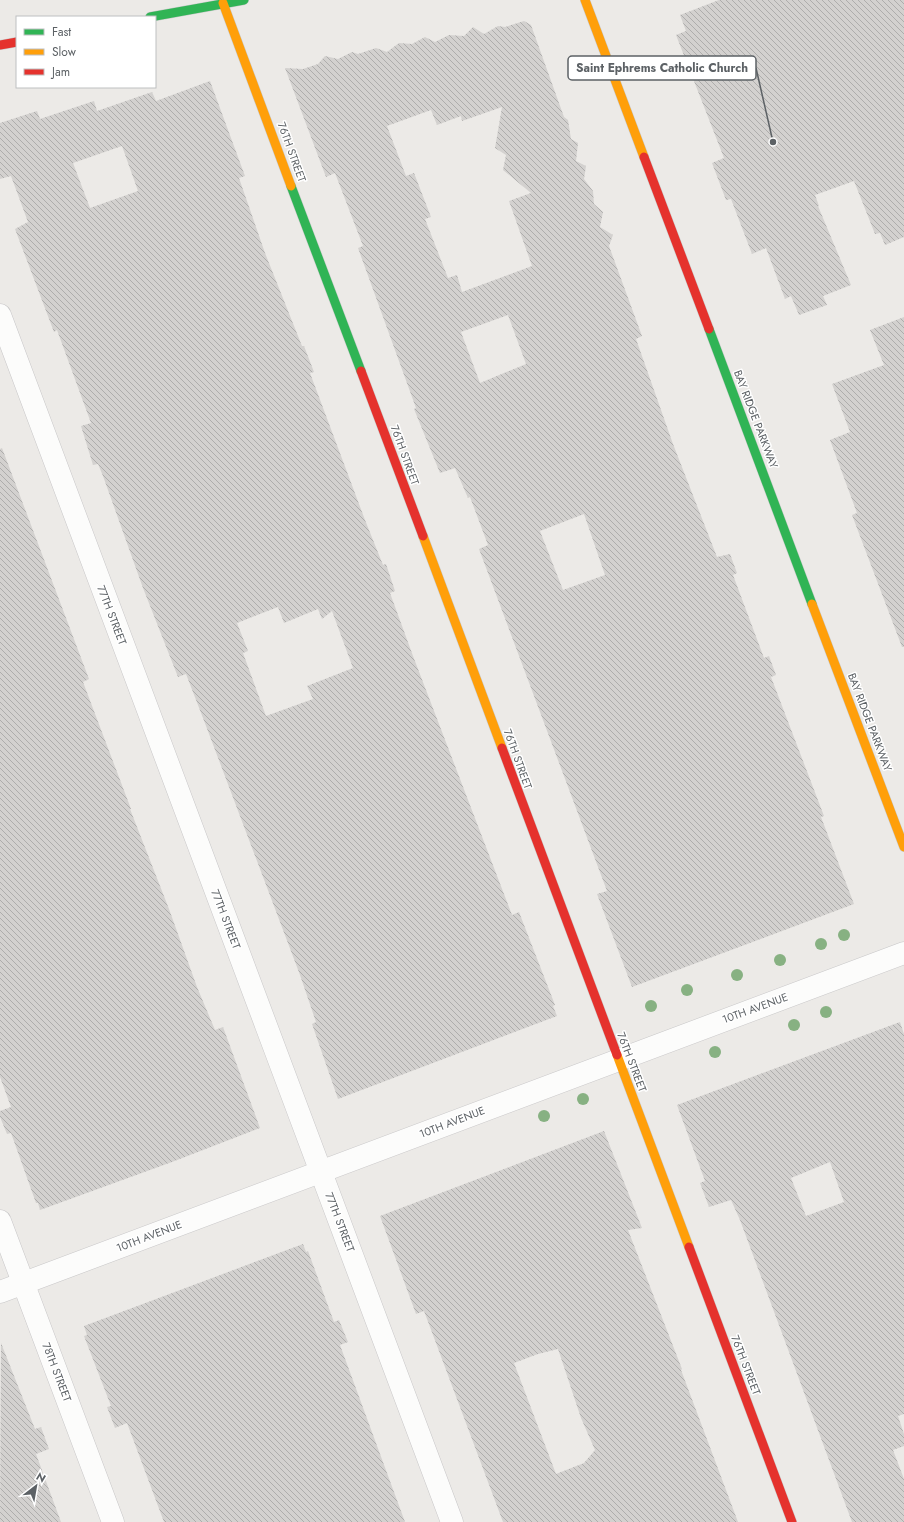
<svg xmlns="http://www.w3.org/2000/svg" width="904" height="1522" viewBox="0 0 904 1522" font-family="Jost,sans-serif">
<style>
.building{fill:url(#building-back-hatch);fill-rule:evenodd}
.lines{fill:none;stroke-linecap:round;stroke-linejoin:round}
.street-casing{stroke:#c8c7c8;stroke-width:23}
.fast-casing{stroke:#c8c9c9;stroke-width:10}
.slow-casing{stroke:#c8c9c9;stroke-width:10}
.jam-casing{stroke:#c8c9c9;stroke-width:10}
.street{stroke:#fcfcfb;stroke-width:22}
.fast{stroke:#30b455;stroke-width:9}
.slow{stroke:#ff9f0a;stroke-width:9}
.jam{stroke:#e5322d;stroke-width:9}
.tree{fill:#87b182}
.labels{text-anchor:middle;dominant-baseline:central;stroke-width:3;stroke-linejoin:round;paint-order:stroke}
.street-label{font-size:11px;fill:#5c6165;stroke:#fff}
.leader{fill:none;stroke:#5c6165;stroke-width:1.5}
.callout-dot{fill:#5c6165;stroke:#fff;stroke-width:1.5}
.callout{fill:#fff;stroke:#5c6165;stroke-width:1.5}
.callout-label{font-size:12px;text-anchor:middle;font-weight:bold;fill:#5c6165}
</style>
<defs>
<pattern id="building-back-hatch" width="6" height="6" patternUnits="userSpaceOnUse"><rect width="6" height="6" fill="#d3d1cf"/><path d="M-1 5l2 2M0 0l6 6M5-1l2 2" fill="none" stroke="#aeadac"/></pattern>
</defs>
<rect width="100%" height="100%" fill="#eceae7"/>
<g class="building">
<polygon points="719,0 904,0 904,237 885,245 880,233 875,234 854,181 815,195 819,206 818,206 851,285 823,296 827,305 799,315 791,296 785,299 766,248 752,254 731,199 726,200 712,163 724,158 676,35 686,31 680,15"/>
<path d="M524,21L531,25L564,117L568,120L571,139L578,143L576,161L586,166L584,179L593,191L594,204L603,212L600,227L613,235L609,246L642,336L636,339L673,444L717,557L730,554L737,573L733,575L764,658L769,656L776,675L771,677L824,816L821,817L854,904L632,987L597,894L607,891L479,549L488,545L470,497L468,498L455,468L440,473L414,409L416,408L358,248L363,246L345,199L335,173L326,177L285,68L303,69L318,64L325,56L338,59L352,52L358,54L376,48L387,52L399,43L412,44L425,37L435,42L449,35L464,36L473,27L484,34L498,26L505,27ZM502,107L495,148L506,155L503,170L531,193L509,201L532,266L462,292L457,275L448,278L425,219L431,217L414,173L406,176L387,126L431,110L437,125L461,116L462,121ZM508,315L526,364L480,383L461,332ZM584,514L605,575L563,590L540,531Z"/>
<path d="M210,81L245,176L239,178L265,253L302,346H304L314,372L310,373L365,520L383,565L386,564L395,591L390,593L413,656L512,915L519,912L555,1005L553,1006L557,1016L338,1099L312,1024L316,1022L300,975L203,718L186,674L178,677L143,588L103,476L98,464L93,465L81,426L91,423L57,330L54,332L15,229L28,222L11,176L0,179V123L37,111L40,119L94,101L97,111L152,92L156,101ZM122,146L138,191L90,208L73,163ZM278,607L284,623L318,609L322,619L332,611L353,668L307,686L313,699L266,716L243,653L248,651L237,623Z"/>
<polygon points="904,317 904,647 902,647 852,515 857,513 830,440 850,432 832,384 884,365 870,330"/>
<polygon points="2,448 89,679 83,682 131,809 130,809 169,909 197,987 215,1030 223,1027 260,1128 172,1162 40,1210 38,1203 36,1203 11,1133 7,1134 0,1117 0,1111 11,1107 0,1077 0,449"/>
<path d="M900,1022L904,1034V1414L898,1416L904,1434V1446L893,1450L904,1479V1522H852L740,1220L731,1200L709,1207L700,1183L705,1181L677,1105ZM830,1162L844,1202L806,1216L791,1178Z"/>
<path d="M604,1131L642,1228L628,1230L682,1369L681,1370L738,1522H503L424,1311L416,1314L380,1216ZM558,1349L581,1418L595,1450L584,1463L556,1474L514,1363L538,1354Z"/>
<polygon points="303,1244 306,1252 308,1251 334,1322 339,1320 348,1342 340,1345 405,1522 164,1522 127,1423 115,1428 107,1407 111,1406 84,1336 87,1335 84,1326"/>
<polygon points="1,1343 35,1429 41,1427 49,1449 36,1454 61,1522 0,1522"/>
</g>
<g class="lines">
<g class="street-casing">
<g id="street">
<polyline points="0,315 452,1522"/>
<polyline points="0,1221 113,1522"/>
<polyline points="0,1292 904,953"/>
</g>
</g>
<g class="fast-casing">
<g id="fast">
<polyline points="150,17 244,0"/>
<polyline points="291,186 361,371"/>
<polyline points="709,329 812,604"/>
</g>
</g>
<g class="slow-casing">
<g id="slow">
<polyline points="585,0 644,157"/>
<polyline points="223,3 291,186"/>
<polyline points="423,536 502,748"/>
<polyline points="812,604 904,847"/>
<polyline points="617,1055 689,1247"/>
</g>
</g>
<g class="jam-casing">
<g id="jam">
<polyline points="0,45 17,42"/>
<polyline points="644,157 709,329"/>
<polyline points="361,371 423,536"/>
<polyline points="502,748 617,1055"/>
<polyline points="689,1247 792,1522"/>
</g>
</g>
<use href="#street" class="street"/>
<use href="#fast" class="fast"/>
<use href="#slow" class="slow"/>
<use href="#jam" class="jam"/>
</g>
<g class="tree">
<circle cx="844" cy="935" r="6"/>
<circle cx="821" cy="944" r="6"/>
<circle cx="780" cy="960" r="6"/>
<circle cx="737" cy="975" r="6"/>
<circle cx="687" cy="990" r="6"/>
<circle cx="651" cy="1006" r="6"/>
<circle cx="826" cy="1012" r="6"/>
<circle cx="794" cy="1025" r="6"/>
<circle cx="715" cy="1052" r="6"/>
<circle cx="583" cy="1099" r="6"/>
<circle cx="544" cy="1116" r="6"/>
</g>
<g class="labels">
<g class="street-label">
<text transform="translate(292 152) rotate(70)">76TH STREET</text>
<text transform="translate(756 419) rotate(69)">BAY RIDGE PARKWAY</text>
<text transform="translate(405 455) rotate(70)">76TH STREET</text>
<text transform="translate(112 615) rotate(69)">77TH STREET</text>
<text transform="translate(870 722) rotate(69)">BAY RIDGE PARKWAY</text>
<text transform="translate(518 759) rotate(70)">76TH STREET</text>
<text transform="translate(226 919) rotate(69)">77TH STREET</text>
<text transform="translate(755 1008) rotate(-20)">10TH AVENUE</text>
<text transform="translate(632 1062) rotate(69)">76TH STREET</text>
<text transform="translate(452 1122) rotate(-21)">10TH AVENUE</text>
<text transform="translate(340 1222) rotate(69)">77TH STREET</text>
<text transform="translate(149 1236) rotate(-21)">10TH AVENUE</text>
<text transform="translate(746 1365) rotate(69)">76TH STREET</text>
<text transform="translate(57 1372) rotate(69)">78TH STREET</text>
</g>
</g>
<path class="leader" d="M773 142L756 68"/>
<circle class="callout-dot" cx="773" cy="142" r="4"/>
<rect class="callout" x="568" y="56" width="188" height="24" rx="4"/>
<g class="callout-label">
<text x="662" y="72">Saint Ephrems Catholic Church</text>
</g>
<rect x="16" y="16" width="140" height="72" fill="#ffffff" stroke="#bec0c1"/>
<rect x="24" y="29" width="20" height="6" fill="#30b455" stroke="#bec0c1"/>
<text x="52" y="36" font-size="12" fill="#5c6165">Fast</text>
<rect x="24" y="49" width="20" height="6" fill="#ff9f0a" stroke="#bec0c1"/>
<text x="52" y="56" font-size="12" fill="#5c6165">Slow</text>
<rect x="24" y="69" width="20" height="6" fill="#e5322d" stroke="#bec0c1"/>
<text x="52" y="76" font-size="12" fill="#5c6165">Jam</text>
<g transform="translate(36 1486) rotate(31)" stroke="#ffffff" stroke-width="3" paint-order="stroke">
<path d="M0-3L7 15L0 10L-7 15Z" fill="#5c6165"/>
<text y="-6" font-size="11" font-weight="bold" text-anchor="middle" fill="#5c6165">N</text>
</g>
</svg>
